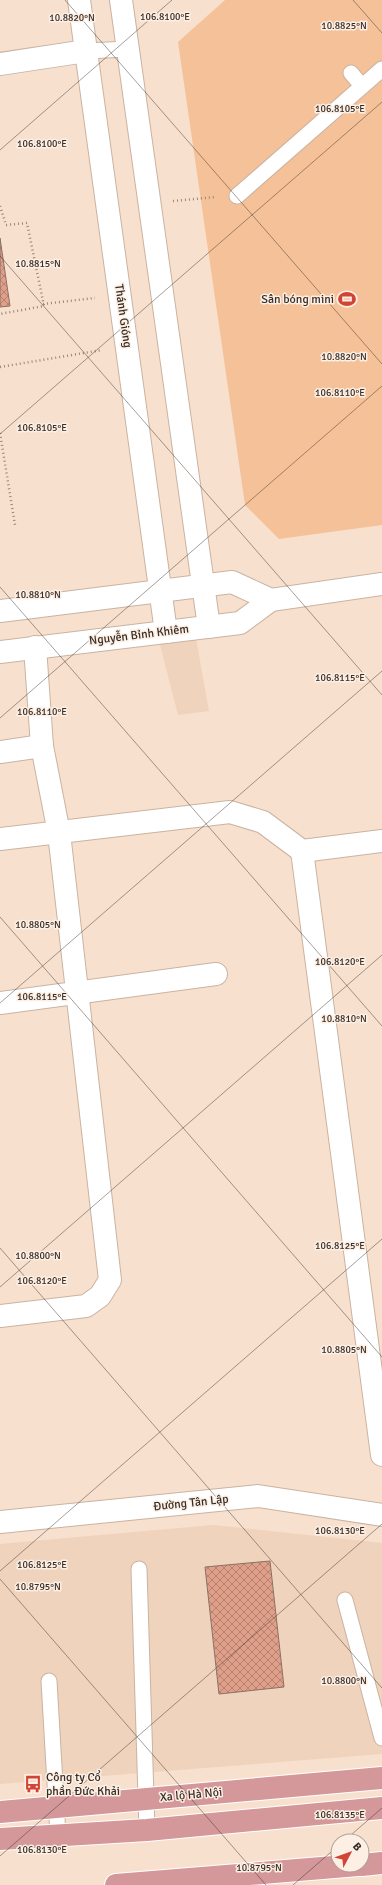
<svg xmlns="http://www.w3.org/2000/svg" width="382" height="1885" viewBox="0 0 382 1885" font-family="Signika,sans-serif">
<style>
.built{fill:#efd3bc}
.park{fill:#f5c199}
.building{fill:url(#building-cross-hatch);stroke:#8a7168}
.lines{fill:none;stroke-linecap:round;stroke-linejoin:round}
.service-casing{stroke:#cab3a2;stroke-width:17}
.minor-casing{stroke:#cab3a2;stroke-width:24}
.tertiary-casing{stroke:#cab3a2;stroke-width:24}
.trunk-casing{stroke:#fff;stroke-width:24}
.path{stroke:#97877a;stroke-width:2.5;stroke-dasharray:1 3;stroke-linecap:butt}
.service{stroke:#fff;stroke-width:15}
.minor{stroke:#fff;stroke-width:22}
.tertiary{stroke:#fff;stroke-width:22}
.trunk{stroke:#d4979a;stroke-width:22}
.ticks{fill:none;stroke:#362d26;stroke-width:1;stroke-opacity:0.45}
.labels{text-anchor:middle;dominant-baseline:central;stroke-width:3;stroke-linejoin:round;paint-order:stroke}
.poi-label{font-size:12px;fill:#362d26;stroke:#fdefe4;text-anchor:end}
.street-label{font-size:12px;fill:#362d26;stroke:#fdefe4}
.ticks-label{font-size:10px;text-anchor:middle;fill:#362d26;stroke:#fdefe4;stroke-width:3;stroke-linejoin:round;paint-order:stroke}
</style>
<defs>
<pattern id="building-cross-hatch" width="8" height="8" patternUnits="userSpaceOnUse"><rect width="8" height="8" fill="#df9f88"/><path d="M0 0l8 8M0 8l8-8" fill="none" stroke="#b6826f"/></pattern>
</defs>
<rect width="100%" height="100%" fill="#f7e0ce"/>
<g class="built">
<polygon points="158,637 196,639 209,711 178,715"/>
<polygon points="213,1525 382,1543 382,1754 0,1784 0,1544"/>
</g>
<polygon class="park" points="225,0 382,0 382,525 279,539 245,505 178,42"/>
<g class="building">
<polygon points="0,238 10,306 0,307"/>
<polygon points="270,1561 284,1687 219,1694 205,1567"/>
</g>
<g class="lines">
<g class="service-casing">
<g id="service">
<polyline points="86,51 128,49"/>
<polyline points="351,73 362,86"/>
<polyline points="237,196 382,69"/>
<polyline points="139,1569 147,1830"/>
<polyline points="345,1600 382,1738"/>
<polyline points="49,1681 58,1835"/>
</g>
</g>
<g class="minor-casing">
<g id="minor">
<polyline points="0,64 86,51"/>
<polyline points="0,752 42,746"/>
<polyline points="0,839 230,812 263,822 302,851 382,841"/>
<polyline points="302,851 382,1455"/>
<polyline points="0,1003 216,974"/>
<polyline points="0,1316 86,1306 100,1296 110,1280 59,833 42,746 35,647"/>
</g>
</g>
<g class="tertiary-casing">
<g id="tertiary">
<polyline points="79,0 166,632"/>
<polyline points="121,0 209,627"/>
<polyline points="0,611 232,582 271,600"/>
<polyline points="0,652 240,623 271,600 382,584"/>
<polyline points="0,1522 258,1496 382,1515"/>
</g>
</g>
<g class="trunk-casing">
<g id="trunk">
<polyline points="0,1812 382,1778"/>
<polyline points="0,1839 147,1830 382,1808"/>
<polyline points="362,1865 382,1863"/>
<polyline points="116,1885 358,1865"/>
</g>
</g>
<g class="path">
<polyline points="173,201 216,197"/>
<polyline points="0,206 6,225 27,223 44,306 0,314"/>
<polyline points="43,304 95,298"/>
<polyline points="0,367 102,350"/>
<polyline points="0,433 15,525"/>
</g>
<use href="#service" class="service"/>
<use href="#minor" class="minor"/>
<use href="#tertiary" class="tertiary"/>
<use href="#trunk" class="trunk"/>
</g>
<path class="ticks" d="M65,0L382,364M353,0L382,33M0,150L172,0M0,256L382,695M0,434L382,102M0,587L382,1026M0,718L382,386M0,917L382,1357M0,1003L382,671M0,1248L382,1688M0,1287L382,955M0,1571L382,1239M0,1579L266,1885M344,1841L382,1808M0,1856L382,1524M293,1885L338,1846"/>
<defs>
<g id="stadium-bare" transform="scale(1.38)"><path d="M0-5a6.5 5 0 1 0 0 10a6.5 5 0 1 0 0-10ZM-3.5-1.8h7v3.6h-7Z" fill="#d14435" stroke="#fdefe4" stroke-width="2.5" paint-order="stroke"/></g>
<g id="bus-bare" transform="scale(1.38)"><path d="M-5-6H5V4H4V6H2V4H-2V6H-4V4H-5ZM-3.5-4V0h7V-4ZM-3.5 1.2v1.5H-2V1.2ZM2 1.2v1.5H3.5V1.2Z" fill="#d14435" stroke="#fdefe4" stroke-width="2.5" paint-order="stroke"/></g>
</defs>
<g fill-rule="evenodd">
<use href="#stadium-bare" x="347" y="299"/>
<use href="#bus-bare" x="33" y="1784"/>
</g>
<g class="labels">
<g class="poi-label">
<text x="334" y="299">Sân bóng mini</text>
<text x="46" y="1777" text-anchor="start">Công ty Cổ<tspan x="46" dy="14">phần Đức Khải</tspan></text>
</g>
<g class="street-label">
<text transform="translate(123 316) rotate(82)">Thánh Gióng</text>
<text transform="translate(139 635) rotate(-7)">Nguyễn Bỉnh Khiêm</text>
<text transform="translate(191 1503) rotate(-6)">Đường Tân Lập</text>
<text transform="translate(191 1795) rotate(-5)">Xa lộ Hà Nội</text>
</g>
</g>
<g class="ticks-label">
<text x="165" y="20">106.8100°E</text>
<text x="72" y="21">10.8820°N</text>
<text x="344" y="29">10.8825°N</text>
<text x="340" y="112">106.8105°E</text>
<text x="42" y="147">106.8100°E</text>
<text x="38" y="267">10.8815°N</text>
<text x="344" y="360">10.8820°N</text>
<text x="340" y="396">106.8110°E</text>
<text x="42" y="431">106.8105°E</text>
<text x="38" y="598">10.8810°N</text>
<text x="340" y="681">106.8115°E</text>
<text x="42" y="715">106.8110°E</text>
<text x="38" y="928">10.8805°N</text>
<text x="340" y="965">106.8120°E</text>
<text x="42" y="1000">106.8115°E</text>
<text x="344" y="1022">10.8810°N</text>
<text x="340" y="1249">106.8125°E</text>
<text x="38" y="1259">10.8800°N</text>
<text x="42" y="1284">106.8120°E</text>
<text x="344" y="1353">10.8805°N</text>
<text x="340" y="1534">106.8130°E</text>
<text x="42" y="1568">106.8125°E</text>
<text x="38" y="1590">10.8795°N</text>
<text x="344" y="1684">10.8800°N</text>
<text x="340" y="1818">106.8135°E</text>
<text x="42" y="1853">106.8130°E</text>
<text x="259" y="1871">10.8795°N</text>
</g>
<g transform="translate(350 1853) rotate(49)"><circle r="19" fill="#fdefe4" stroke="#ada198"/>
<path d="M0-3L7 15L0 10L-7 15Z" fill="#d14435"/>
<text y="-6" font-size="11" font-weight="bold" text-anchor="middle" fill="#362d26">B</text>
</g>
</svg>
